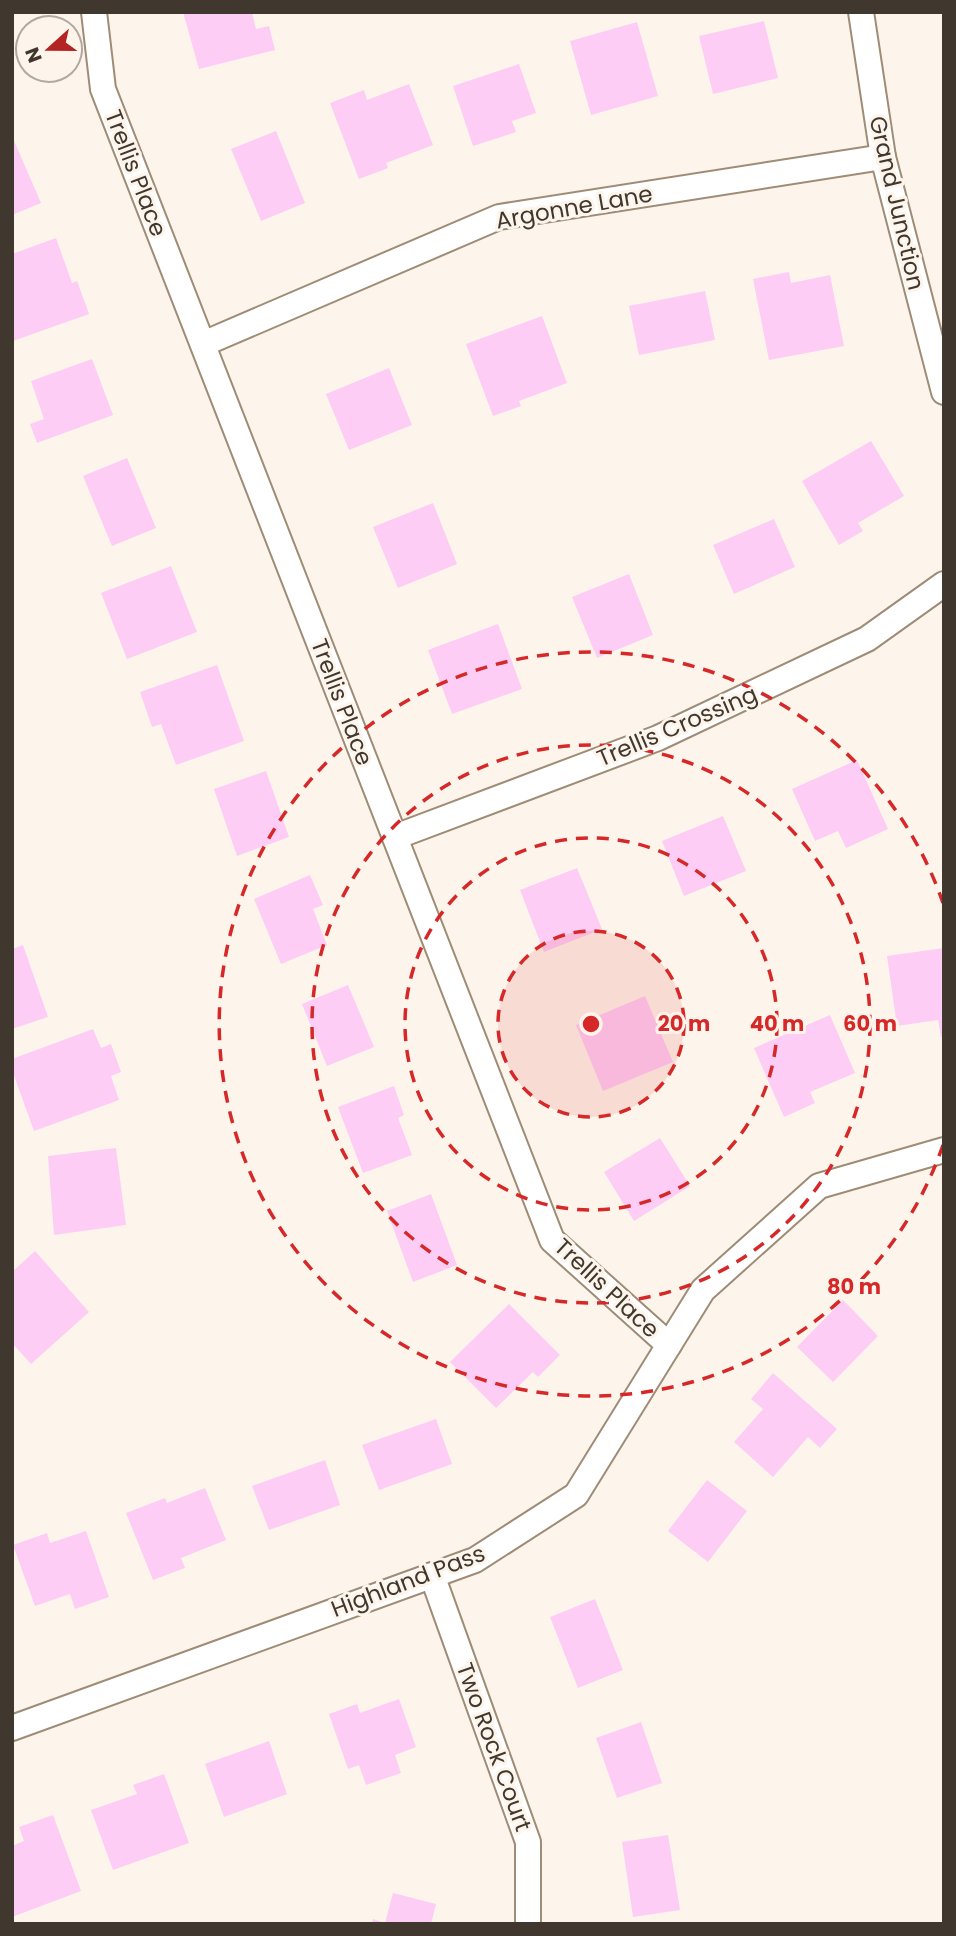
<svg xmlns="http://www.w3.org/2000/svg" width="956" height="1936" viewBox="0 0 956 1936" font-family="Poppins,sans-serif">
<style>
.building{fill:#fdcdf6}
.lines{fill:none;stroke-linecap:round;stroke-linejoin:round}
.street-casing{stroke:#9f8c76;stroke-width:28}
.street{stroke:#fff;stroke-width:24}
.ring{fill:none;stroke:#d62828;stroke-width:3.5;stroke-dasharray:12 9}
.labels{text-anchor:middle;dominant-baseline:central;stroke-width:6;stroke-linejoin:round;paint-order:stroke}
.street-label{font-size:23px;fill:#40382f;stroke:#fdf5eb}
.centre{fill:#d62828;stroke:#fdf5eb;stroke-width:3.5}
.ring-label{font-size:21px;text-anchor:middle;font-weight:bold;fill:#d62828;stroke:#fdf5eb;stroke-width:6;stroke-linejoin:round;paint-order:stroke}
</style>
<rect width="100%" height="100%" fill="#fdf5eb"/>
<g class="building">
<polygon points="183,12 252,12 256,29 269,26 275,50 199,69"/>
<polygon points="764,21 778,78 713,94 699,36"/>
<polygon points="637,22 658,96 591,115 570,41"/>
<polygon points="519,64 536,113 512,121 516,132 473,146 453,86"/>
<polygon points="409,84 433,145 386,163 388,168 359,179 330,103 364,90 367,100"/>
<polygon points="276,131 305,203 261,221 231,149"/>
<polygon points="12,136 41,203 12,215"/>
<polygon points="56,238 72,283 77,281 89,314 13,341 12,254"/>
<polygon points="789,272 791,283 830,275 844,346 769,360 753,279"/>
<polygon points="705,291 715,340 639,355 629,306"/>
<polygon points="542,316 567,383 519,401 521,406 493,416 466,344"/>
<polygon points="92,359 113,415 37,443 30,424 44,419 31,381"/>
<polygon points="389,368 412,425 349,450 326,394"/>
<polygon points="871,441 904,496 858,523 863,531 839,545 802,481"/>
<polygon points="127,458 156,528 112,546 83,476"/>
<polygon points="433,503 457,564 398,588 373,527"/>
<polygon points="774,519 795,567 734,594 713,545"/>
<polygon points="171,566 197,632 127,659 101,593"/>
<polygon points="629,574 653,635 597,658 572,597"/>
<polygon points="498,624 522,689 452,714 428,650"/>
<polygon points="217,665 244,741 176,765 161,724 152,727 140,692"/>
<polygon points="857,760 888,829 846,848 838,831 815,841 792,789"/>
<polygon points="266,771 289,837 237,856 214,789"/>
<polygon points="723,816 746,871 684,896 662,841"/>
<polygon points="577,868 602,929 544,952 520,890"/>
<polygon points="310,875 323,905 313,909 327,945 281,964 254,899"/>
<polygon points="23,945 48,1017 12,1029 12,949"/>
<polygon points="944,948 944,1036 941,1037 938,1020 897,1026 887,956"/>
<polygon points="348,985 374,1047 327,1066 302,1004"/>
<polygon points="645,996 673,1062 603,1091 576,1025"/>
<polygon points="830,1015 855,1073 810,1092 815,1103 784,1117 754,1048"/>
<polygon points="93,1029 101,1048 111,1044 121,1072 111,1076 119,1100 34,1131 12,1070 12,1059"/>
<polygon points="394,1086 404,1115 398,1118 412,1155 363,1173 338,1107"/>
<polygon points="660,1138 690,1186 634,1221 604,1172"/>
<polygon points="116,1148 126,1225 54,1235 48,1156"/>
<polygon points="431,1194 457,1265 413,1282 387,1211"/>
<polygon points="35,1251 89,1312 31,1364 12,1343 12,1272"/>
<polygon points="843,1300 878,1336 833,1382 797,1347"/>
<polygon points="509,1304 560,1355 538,1377 533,1372 496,1408 450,1362"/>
<polygon points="773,1373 837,1429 820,1448 808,1437 773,1477 734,1442 763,1409 751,1399"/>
<polygon points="436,1419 452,1464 379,1490 362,1445"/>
<polygon points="325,1460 340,1505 269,1530 252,1486"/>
<polygon points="707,1480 747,1511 708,1562 668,1531"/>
<polygon points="205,1488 226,1540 181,1558 185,1568 153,1580 126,1513 165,1498 167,1503"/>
<polygon points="86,1531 109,1597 75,1609 70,1594 35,1606 13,1545 47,1533 50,1543"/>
<polygon points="595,1599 623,1670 578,1688 550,1617"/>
<polygon points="399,1699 416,1747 395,1755 401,1773 366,1785 359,1765 348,1769 329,1714 357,1704 360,1713"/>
<polygon points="641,1722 662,1783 617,1798 596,1738"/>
<polygon points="269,1741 287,1794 224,1817 205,1764"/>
<polygon points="164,1774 189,1843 113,1870 91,1810 137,1794 133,1785"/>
<polygon points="53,1815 81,1891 12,1917 12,1846 24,1841 19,1827"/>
<polygon points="668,1835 680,1910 633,1917 622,1842"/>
<polygon points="393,1893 436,1904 431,1924 372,1924 373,1919 385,1923"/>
</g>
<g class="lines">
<g class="street-casing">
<g id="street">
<polyline points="94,12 103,89 552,1240 669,1345"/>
<polyline points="861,12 883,157 944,392"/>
<polyline points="203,344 499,217 883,157"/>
<polyline points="395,837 658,738 867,639 944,584"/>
<polyline points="432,1575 528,1842 528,1924"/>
<polyline points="12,1728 475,1560 576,1495 703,1290 819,1186 944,1150"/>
</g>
</g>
<use href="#street" class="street"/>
</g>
<circle cx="591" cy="1024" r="93" fill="#d62828" fill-opacity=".12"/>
<g class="ring">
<circle cx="591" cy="1024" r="93"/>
<circle cx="591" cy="1024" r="186"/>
<circle cx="591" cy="1024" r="279"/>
<path d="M943 1145A372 372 0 1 1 943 903"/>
</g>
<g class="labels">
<g class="street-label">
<text transform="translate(136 173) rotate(69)">Trellis Place</text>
<text transform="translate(897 203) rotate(77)">Grand Junction</text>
<text transform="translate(574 207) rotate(-10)">Argonne Lane</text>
<text transform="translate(342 702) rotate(69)">Trellis Place</text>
<text transform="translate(677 726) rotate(-23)">Trellis Crossing</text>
<text transform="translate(607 1288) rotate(43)">Trellis Place</text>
<text transform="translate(408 1581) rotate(-21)">Highland Pass</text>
<text transform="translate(494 1747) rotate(70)">Two Rock Court</text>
</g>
</g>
<circle cx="591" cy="1024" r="10" class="centre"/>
<g class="ring-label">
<text x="684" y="1031">20 m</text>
<text x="777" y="1031">40 m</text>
<text x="870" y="1031">60 m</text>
<text x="854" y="1294">80 m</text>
</g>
<rect width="956" height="1936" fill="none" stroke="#40382f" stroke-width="28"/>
<g transform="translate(49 49) rotate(249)"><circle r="33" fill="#fdf5eb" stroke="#b1a9a0" stroke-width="2"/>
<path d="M0-5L12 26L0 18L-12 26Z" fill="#b42425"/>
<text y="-10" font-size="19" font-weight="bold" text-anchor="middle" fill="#40382f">N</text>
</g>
</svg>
